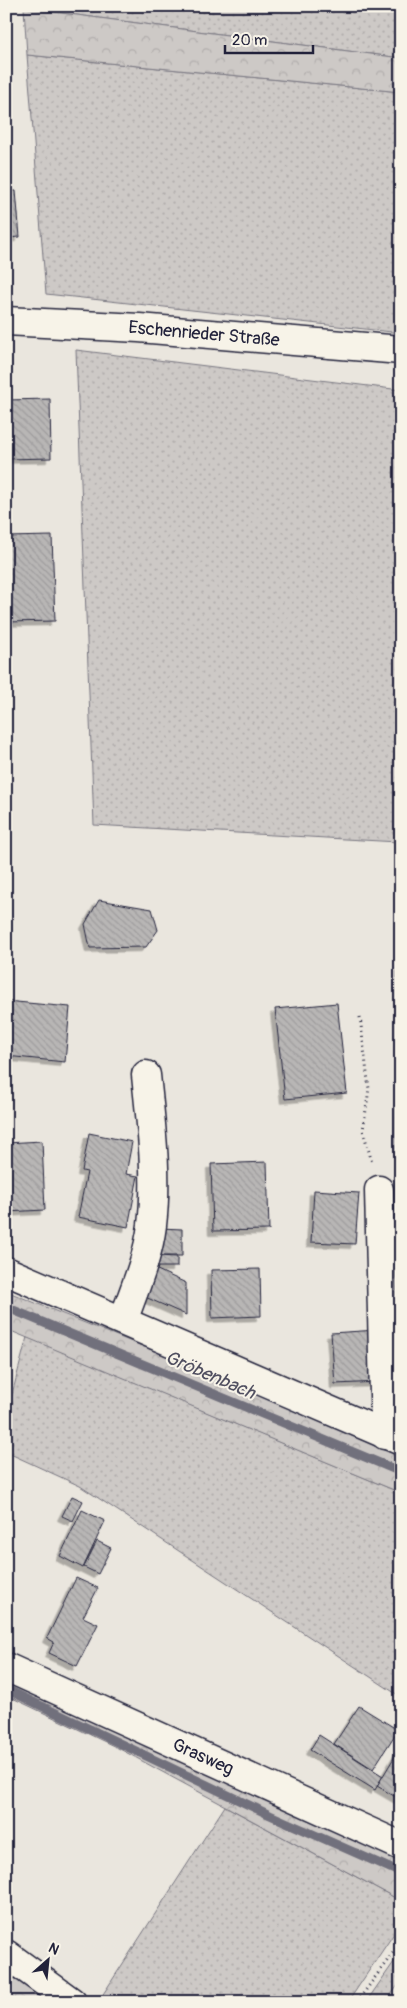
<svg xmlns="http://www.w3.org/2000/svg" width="407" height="2008" viewBox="0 0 407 2008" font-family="Pangolin,sans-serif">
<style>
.grass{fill:url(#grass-dots);stroke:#787680}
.forest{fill:url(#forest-crowns);stroke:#787680}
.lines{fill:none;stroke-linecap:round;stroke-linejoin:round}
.stream{stroke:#716f7b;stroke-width:9}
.building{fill:url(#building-back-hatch);stroke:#22223b;filter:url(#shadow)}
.minor-casing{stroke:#22223b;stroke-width:31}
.path{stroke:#22223b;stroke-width:3;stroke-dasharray:1 4;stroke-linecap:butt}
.minor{stroke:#f7f3e8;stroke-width:28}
.labels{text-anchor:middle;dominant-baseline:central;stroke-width:4;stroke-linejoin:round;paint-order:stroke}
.street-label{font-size:18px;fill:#22223b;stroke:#f7f3e8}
.water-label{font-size:19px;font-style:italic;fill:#504f60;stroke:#f7f3e8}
</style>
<defs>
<pattern id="grass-dots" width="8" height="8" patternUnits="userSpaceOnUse" patternTransform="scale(1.25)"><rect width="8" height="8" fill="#cdc9c6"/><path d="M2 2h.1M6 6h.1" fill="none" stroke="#b0acab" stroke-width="1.8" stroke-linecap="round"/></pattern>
<pattern id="forest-crowns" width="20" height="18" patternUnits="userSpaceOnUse" patternTransform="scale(1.25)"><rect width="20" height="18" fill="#cdc9c6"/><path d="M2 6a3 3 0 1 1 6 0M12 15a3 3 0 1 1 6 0" fill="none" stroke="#b0acab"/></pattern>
<pattern id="building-back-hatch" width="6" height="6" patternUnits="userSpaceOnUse" patternTransform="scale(1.25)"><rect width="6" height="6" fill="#b8b6b5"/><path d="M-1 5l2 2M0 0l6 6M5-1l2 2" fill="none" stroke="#9e9c9d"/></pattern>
<filter id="shadow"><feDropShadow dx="-4.5" dy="4.5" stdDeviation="0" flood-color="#0004"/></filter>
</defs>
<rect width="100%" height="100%" fill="#eae6de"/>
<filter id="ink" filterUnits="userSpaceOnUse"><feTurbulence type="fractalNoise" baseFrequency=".02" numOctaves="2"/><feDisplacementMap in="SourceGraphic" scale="10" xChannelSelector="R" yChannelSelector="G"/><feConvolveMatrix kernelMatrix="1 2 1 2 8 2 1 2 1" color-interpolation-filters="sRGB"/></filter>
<g filter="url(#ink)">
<g class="grass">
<polygon points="24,6 401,6 401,58 24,8"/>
<polygon points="27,55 401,92 401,333 46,294"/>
<polygon points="76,350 401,390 401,1451 392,1448 398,842 94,825"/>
<polygon points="27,1337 401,1493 401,1697 80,1486 6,1452 6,1417"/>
<polygon points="225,1806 401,1901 401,1923 348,2002 98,2002"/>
<polygon points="401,1952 401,1981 386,2002 366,2002"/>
</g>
<g class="forest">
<polygon points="24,8 401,58 401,92 27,55"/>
<polygon points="6,1291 401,1451 401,1493 6,1329"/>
<polygon points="6,1677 401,1853 401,1901 118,1748 6,1695"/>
<polygon points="6,1963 58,2002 9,2002 6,2000"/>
</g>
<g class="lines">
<g class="stream">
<polyline points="6,1307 401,1472"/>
<polyline points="6,1689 270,1815 401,1873"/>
</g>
</g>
<g class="building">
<polygon points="6,191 16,191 20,237 6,238"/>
<polygon points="50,399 51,458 6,459 6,400"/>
<polygon points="52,536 55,621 6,622 6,537"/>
<polygon points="99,900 152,909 158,930 146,947 90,948 85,924"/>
<polygon points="6,1001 70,1007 65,1062 6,1056"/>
<polygon points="337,1003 347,1093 285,1099 275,1009"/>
<polygon points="89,1133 132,1142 126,1174 138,1176 128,1227 78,1217 87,1172 82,1171"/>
<polygon points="42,1141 45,1210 6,1212 6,1143"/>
<polygon points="267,1162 269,1230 213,1231 211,1164"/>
<polygon points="314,1190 359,1193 355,1244 311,1242"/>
<polygon points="160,1228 182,1229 182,1256 157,1256"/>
<polygon points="157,1256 177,1257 177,1267 156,1267"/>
<polygon points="155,1269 186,1283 186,1315 143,1296"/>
<polygon points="260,1269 261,1316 212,1318 211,1270"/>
<polygon points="377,1330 380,1382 335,1384 331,1333"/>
<polygon points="72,1496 83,1501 73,1521 62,1516"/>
<polygon points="82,1510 105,1521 83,1568 60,1556"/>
<polygon points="97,1541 111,1548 98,1574 84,1567"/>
<polygon points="76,1578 98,1588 83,1617 98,1624 77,1666 49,1653 54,1642 47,1638"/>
<polygon points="359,1706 398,1730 373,1769 334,1744"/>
<polygon points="319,1735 383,1776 375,1790 310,1750"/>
<polygon points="398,1751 401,1752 401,1800 377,1786"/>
</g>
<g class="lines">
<g class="minor-casing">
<g id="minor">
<polyline points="6,321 139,328 401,350"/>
<polyline points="379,1190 385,1435"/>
<polyline points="6,1271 401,1441"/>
<path d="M123,1321C134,1290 148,1258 152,1225C158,1175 151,1125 146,1075"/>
<polyline points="6,1667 401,1846"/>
<polyline points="6,1954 72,2002"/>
</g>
</g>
<g class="path">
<polyline points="360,1017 369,1089 363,1130 372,1163"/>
<polyline points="357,2002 401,1942"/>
</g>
<use href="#minor" class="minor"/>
</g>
</g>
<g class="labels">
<g class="street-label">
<text transform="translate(204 334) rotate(5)">Eschenrieder Straße</text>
<text transform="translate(203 1757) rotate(24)">Grasweg</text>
</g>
<g class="water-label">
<text transform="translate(210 1375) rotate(23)">Gröbenbach</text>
</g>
</g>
<rect width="407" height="2008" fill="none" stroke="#f7f3e8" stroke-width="25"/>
<rect x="12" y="12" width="382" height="1983" fill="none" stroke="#22223b" stroke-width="2" filter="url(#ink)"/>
<g transform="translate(48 1960) rotate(27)" stroke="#f7f3e8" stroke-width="4" paint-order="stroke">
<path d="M0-4L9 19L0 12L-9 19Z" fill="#22223b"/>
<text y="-8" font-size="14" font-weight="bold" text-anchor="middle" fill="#22223b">N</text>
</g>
<path d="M225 45v8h88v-8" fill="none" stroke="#22223b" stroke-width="2.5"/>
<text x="232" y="45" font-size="15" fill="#22223b" stroke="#f7f3e8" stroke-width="4" paint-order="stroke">20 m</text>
</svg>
